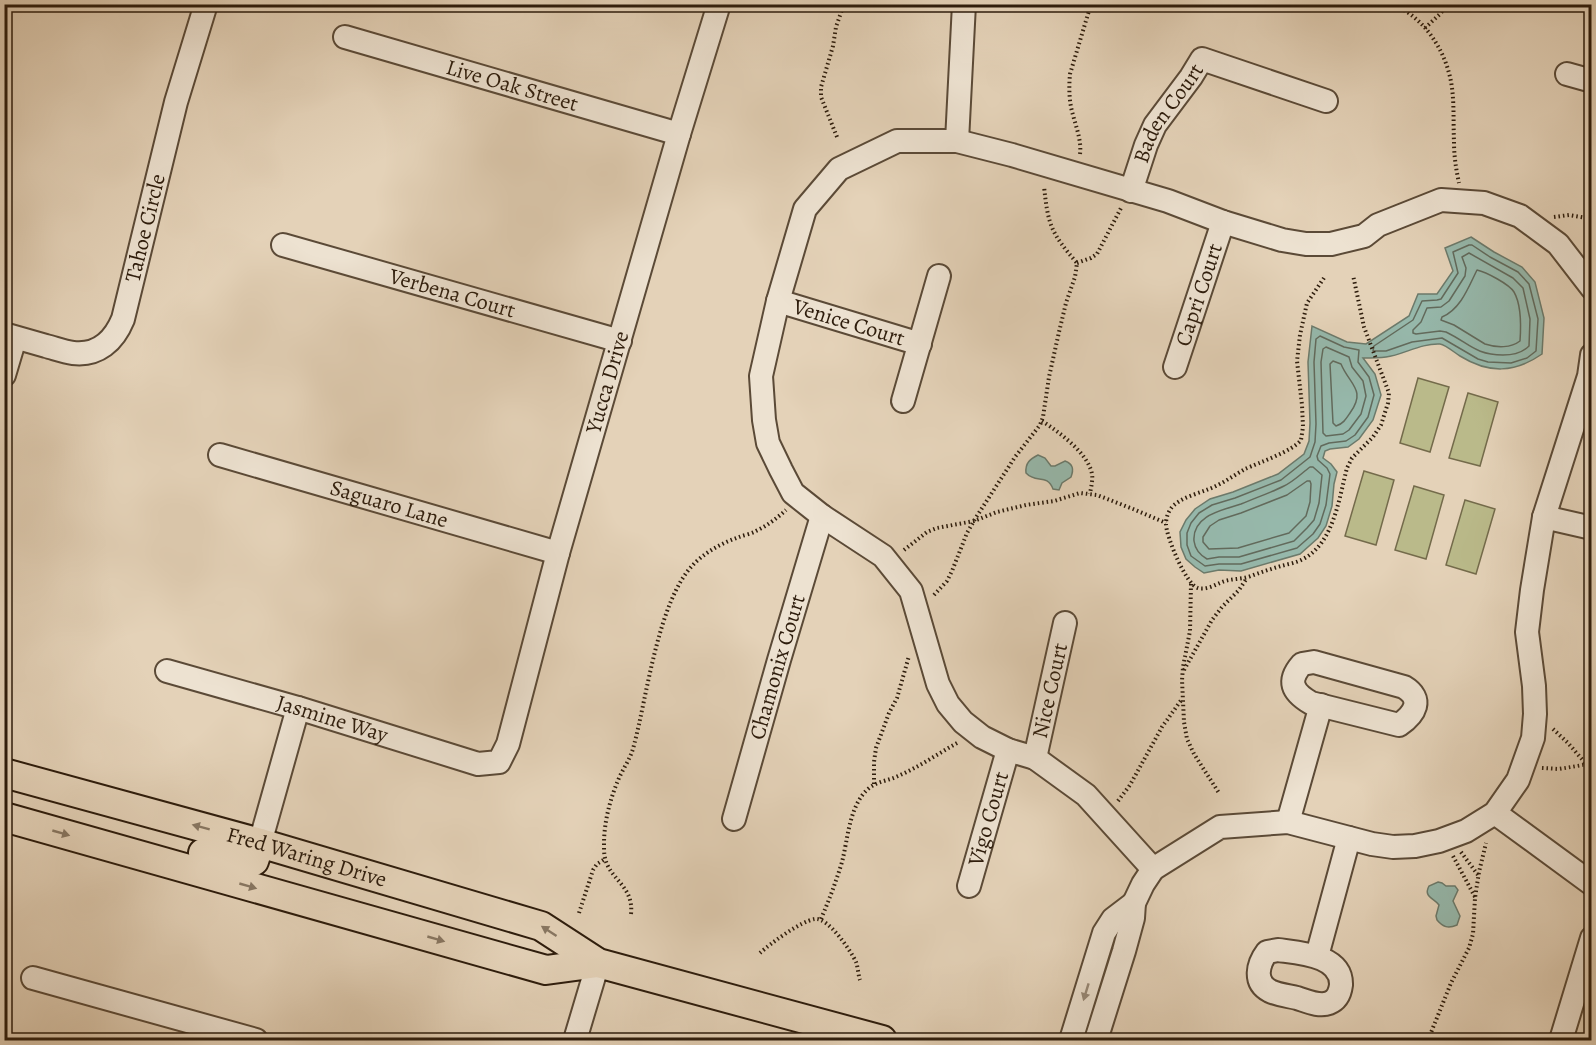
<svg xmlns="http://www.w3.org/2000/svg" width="1596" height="1045" viewBox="0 0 1596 1045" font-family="Alegreya,serif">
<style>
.green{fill:#baba8a;stroke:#746b4b;stroke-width:1.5}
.water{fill:#96b8ab;stroke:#6c7a6b;stroke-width:1.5}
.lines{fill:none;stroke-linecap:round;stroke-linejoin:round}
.shore{stroke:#626a5c;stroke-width:1.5}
.minor-casing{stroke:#5b4a37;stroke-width:26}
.major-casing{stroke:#2d1c0c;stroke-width:32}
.path{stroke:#2d1c0c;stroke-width:4;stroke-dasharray:1.5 3;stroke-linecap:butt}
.minor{stroke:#ede2d1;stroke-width:22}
.major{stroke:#e4d2b8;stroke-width:28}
.oneway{fill:#887762}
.oneway2{fill:#978978}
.labels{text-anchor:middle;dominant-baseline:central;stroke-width:4.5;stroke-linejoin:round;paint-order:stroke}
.street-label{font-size:22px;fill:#2d1c0c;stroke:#ede2d1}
</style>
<rect width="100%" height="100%" fill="#e4d2b8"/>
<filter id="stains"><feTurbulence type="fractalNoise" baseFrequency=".00333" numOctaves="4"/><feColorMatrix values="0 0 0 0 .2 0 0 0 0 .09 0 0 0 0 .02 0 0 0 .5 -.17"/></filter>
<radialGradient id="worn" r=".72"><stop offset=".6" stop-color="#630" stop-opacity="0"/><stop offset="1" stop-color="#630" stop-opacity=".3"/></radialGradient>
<g class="green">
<polygon points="1418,378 1449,387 1430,452 1400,443"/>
<polygon points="1468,393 1498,402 1480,466 1449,458"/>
<polygon points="1364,471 1394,480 1376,545 1345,536"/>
<polygon points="1414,486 1444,495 1426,559 1395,550"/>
<polygon points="1465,500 1495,509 1476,574 1446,565"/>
</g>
<g class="water">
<path d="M1471,237L1494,252L1522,267L1535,282L1544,318L1542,354C1515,373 1489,374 1460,356C1455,353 1446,345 1440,344C1421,343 1403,355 1386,357C1378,358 1370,358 1363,358L1375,374L1381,395L1373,420L1359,439L1348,447L1330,449L1325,451L1323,458L1331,464L1337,472L1334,484L1332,506L1326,526L1318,538L1300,554L1241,571L1219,570L1204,573L1195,567L1186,559L1181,547L1180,532L1186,520L1195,509L1210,499L1233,492L1278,474L1304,454L1309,441L1310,423L1308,362L1312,326L1347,342L1366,344L1409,316L1418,294H1437L1453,271L1445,248Z"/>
<path d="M1038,455L1045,458L1051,466H1055L1065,461C1073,464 1074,469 1071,477L1062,483L1059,490L1053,489C1047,473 1036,484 1026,473C1025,463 1030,459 1038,455Z"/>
<path d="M1438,882L1442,883L1446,886H1455L1458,890L1453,901L1460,916L1457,925C1448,929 1443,927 1437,920L1436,916L1439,905C1434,898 1423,897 1429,886Z"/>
</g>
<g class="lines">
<g class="shore">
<polygon points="1469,245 1472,245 1490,257 1518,272 1529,284 1538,319 1536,351 1527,358 1511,363 1488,362 1478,359 1442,338 1412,342 1386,351 1373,351 1374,346 1413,320 1422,301 1437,300 1441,299 1458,273 1453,252"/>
<path d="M1469,253L1513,278L1523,288L1530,319L1529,346C1522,353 1512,355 1503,355C1475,355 1469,343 1446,332L1440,331L1416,334L1413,333V330L1421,322L1427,308L1441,307L1449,301L1465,276L1466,268L1462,257Z"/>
<path d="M1477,270C1486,272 1509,284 1514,292C1521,304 1521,327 1520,341C1511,348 1497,348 1485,344L1454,325L1441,320L1442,317C1461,309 1469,286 1477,270Z"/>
<polygon points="1320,336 1344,347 1359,350 1358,362 1369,377 1374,395 1368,417 1355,435 1346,441 1329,443 1321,446 1317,456 1318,460 1327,468 1330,474 1326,505 1320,524 1313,534 1297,548 1241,564 1219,564 1205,566 1191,556 1187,545 1187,533 1191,523 1199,513 1212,505 1235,498 1281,480 1310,457 1315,442 1316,424 1314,362 1316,339"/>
<polygon points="1326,347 1349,357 1352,367 1363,381 1366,396 1361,414 1349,430 1343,434 1326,436 1323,433 1321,362 1323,349"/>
<path d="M1333,361L1341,364C1349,384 1367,390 1350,413C1346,419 1343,424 1336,426L1333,423L1330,364Z"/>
<path d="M1310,467H1313L1322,475L1319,503L1314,520L1307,528L1294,541L1239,557H1219L1207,559C1200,555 1195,549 1194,541C1192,515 1223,510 1241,504C1255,498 1270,493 1284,486C1293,482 1302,473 1310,467Z"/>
<polygon points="1307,481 1310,481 1311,484 1310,502 1306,516 1289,533 1238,548 1209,549 1203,542 1203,537 1210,526 1219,520 1241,513 1287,495"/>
</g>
<g class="minor-casing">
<g id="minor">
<path id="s1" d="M345,37L679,134"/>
<polyline points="1567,74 1592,81"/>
<polyline points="957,141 964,4"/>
<path id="s2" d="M1131,191L1146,145L1155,125L1191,77L1202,59L1326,101"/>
<path id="s3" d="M283,245L620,341"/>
<path id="s4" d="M778,301L920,344"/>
<path id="s5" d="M4,334C18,338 32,342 46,346C54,348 64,352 73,353C98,356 114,341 123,319L176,102L206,4"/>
<path id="s6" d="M1175,367L1223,222"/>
<polyline points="4,375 15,338"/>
<polyline points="903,401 939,276"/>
<path id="s7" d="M220,455L558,553"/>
<polyline points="1544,517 1592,528"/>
<path d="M1314,662L1404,687C1424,699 1415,714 1399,725L1311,703C1292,692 1287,681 1302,664Z"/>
<path id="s8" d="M167,671L298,708L478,764L499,762L508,744L558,553L679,134L719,4"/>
<path id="s9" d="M1035,758L1065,623"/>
<polyline points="1495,813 1592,884"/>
<path id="s10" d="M734,819L779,660L822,516"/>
<polyline points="1288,822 1321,705"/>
<polyline points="260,843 298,708"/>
<polyline points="1153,869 1086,795 1035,758 1008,750 982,737 963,722 948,704 938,684 911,591 883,556 822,516 793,493 781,470 768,443 764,420 761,376 778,301 805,209 839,169 897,141 957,141 1012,155 1168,201 1223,222 1282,240 1306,244 1331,244 1364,236 1378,225 1441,200 1484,203 1520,216 1558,244 1592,288"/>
<path id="s11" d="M969,886L1008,750"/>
<path d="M1278,950C1299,953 1342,955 1341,985C1340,993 1337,1000 1329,1003C1319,1007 1307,1001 1297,998C1289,996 1278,995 1270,991C1253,982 1258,964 1267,952Z"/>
<polyline points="1317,956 1349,838"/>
<polyline points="33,978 256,1040"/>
<polyline points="575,1040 598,963"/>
<polyline points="1071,1040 1104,933 1113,919 1134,903"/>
<polyline points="1096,1040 1124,951 1133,918 1134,903 1143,884 1153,869 1220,827 1288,822 1372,844 1393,847 1415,846 1439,841 1466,831 1495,813 1518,780 1533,738 1535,714 1534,686 1527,632 1532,590 1544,517 1589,376 1592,355"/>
<polyline points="1561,1040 1592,938"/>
</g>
</g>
<g class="major-casing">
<g id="major">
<path id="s12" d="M4,773L260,843L541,926L598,963L882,1040"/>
<polyline points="4,817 546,970 598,963"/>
<polyline points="203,853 248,864 254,861 260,843"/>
</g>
</g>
<g class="path">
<path d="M1392,4C1420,15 1441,43 1449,73C1455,94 1453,119 1454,142C1454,156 1456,169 1459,183"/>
<polyline points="1425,28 1440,14 1448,4"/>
<polyline points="837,137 821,97 821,87 833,46 836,27 844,4"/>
<path d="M1080,154C1082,139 1074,122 1071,107C1069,96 1069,85 1070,74L1091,4"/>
<polyline points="1554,217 1569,215 1592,219"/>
<polyline points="1077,263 1091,258 1097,254 1121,208"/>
<path d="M1324,278L1307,303L1300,335L1297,361L1302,405L1303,427L1301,440C1293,451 1258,463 1245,469C1233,476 1222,484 1209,489C1197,494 1182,497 1172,507C1168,512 1166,518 1166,524C1166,536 1186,585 1198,588C1205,590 1213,586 1220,583C1229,578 1241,580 1251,576C1261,572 1271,569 1281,566C1288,564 1296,563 1303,559C1334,543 1339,498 1347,468L1352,458L1373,437L1381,425L1388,403L1389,393L1364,327L1353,275"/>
<path d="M1042,421C1059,432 1088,453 1092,474C1093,480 1091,487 1090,494"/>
<polyline points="904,550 927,532 937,528 974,521 997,512 1026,505 1054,501 1080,493 1097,495 1133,509 1166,523"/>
<polyline points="1191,584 1190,631 1183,667 1182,680 1184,722 1187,739 1194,754 1219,793"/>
<path d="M934,595L947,581L952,571L967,533L975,519L1015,457L1040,425L1043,417L1049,377L1059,332L1066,303L1075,277L1077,263C1051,233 1048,225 1044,186"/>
<polyline points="1184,670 1212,620 1222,607 1239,590 1247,578"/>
<polyline points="1553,729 1568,743 1587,765"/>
<polyline points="1542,768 1559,769 1583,765 1592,766"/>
<polyline points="874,784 874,762 876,748 889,713 897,698 909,656"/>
<polyline points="1118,801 1130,785 1162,727 1182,699"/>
<polyline points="1461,852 1478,875"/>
<polyline points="1453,856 1475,897"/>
<polyline points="579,913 593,870 597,864 605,859"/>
<path d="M631,914C634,886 610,880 605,858C604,854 604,849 604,844C604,822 610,799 619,778C624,767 631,758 634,745C647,697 658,601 693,565C705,552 722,543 739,537C744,535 751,534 756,531C767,526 777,518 786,510"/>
<path d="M821,919C829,900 836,882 842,862C848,839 849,806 868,789C877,781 888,781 898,776C919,767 939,753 959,742"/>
<path d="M760,953C771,943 801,921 815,919C828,917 851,951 856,962C858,967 858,974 860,980"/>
<polyline points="1428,1040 1451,983 1469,948 1473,934 1475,898 1479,872 1486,843"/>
</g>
<use href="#minor" class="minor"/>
<use href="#major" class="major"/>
</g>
<defs><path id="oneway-solid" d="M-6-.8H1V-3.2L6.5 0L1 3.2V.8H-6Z" transform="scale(1.5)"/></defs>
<g class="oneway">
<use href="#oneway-solid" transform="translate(201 827) rotate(-165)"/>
<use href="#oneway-solid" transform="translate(61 833) rotate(16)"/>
<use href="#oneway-solid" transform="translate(248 886) rotate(16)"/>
<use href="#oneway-solid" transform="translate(549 931) rotate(-147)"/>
<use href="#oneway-solid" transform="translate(436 939) rotate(16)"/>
</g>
<use class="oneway2" href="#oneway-solid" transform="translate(1086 992) rotate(107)"/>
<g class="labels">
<g class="street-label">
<text stroke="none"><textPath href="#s1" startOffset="174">Live Oak Street</textPath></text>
<text stroke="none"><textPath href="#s2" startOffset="87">Baden Court</textPath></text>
<text stroke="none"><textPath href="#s5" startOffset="231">Tahoe Circle</textPath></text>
<text stroke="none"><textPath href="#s3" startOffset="176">Verbena Court</textPath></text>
<text stroke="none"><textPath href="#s6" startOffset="76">Capri Court</textPath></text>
<text stroke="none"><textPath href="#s4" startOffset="74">Venice Court</textPath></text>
<text stroke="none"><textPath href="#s8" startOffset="741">Yucca Drive</textPath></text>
<text stroke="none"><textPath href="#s7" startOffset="176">Saguaro Lane</textPath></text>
<text stroke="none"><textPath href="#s10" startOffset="158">Chamonix Court</textPath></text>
<text stroke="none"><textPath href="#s9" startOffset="69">Nice Court</textPath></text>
<text stroke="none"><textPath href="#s8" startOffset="172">Jasmine Way</textPath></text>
<text stroke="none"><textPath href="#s11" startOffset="70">Vigo Court</textPath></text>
<text stroke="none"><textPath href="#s12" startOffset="314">Fred Waring Drive</textPath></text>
</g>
</g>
<rect width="1596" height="1045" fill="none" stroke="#e4d2b8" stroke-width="24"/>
<rect x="6" y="6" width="1584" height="1033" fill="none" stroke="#2d1c0c" stroke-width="3"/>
<rect x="12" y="12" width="1572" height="1021" fill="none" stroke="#2d1c0c" stroke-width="1.5"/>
<rect width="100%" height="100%" filter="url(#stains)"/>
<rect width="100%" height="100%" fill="url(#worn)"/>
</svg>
